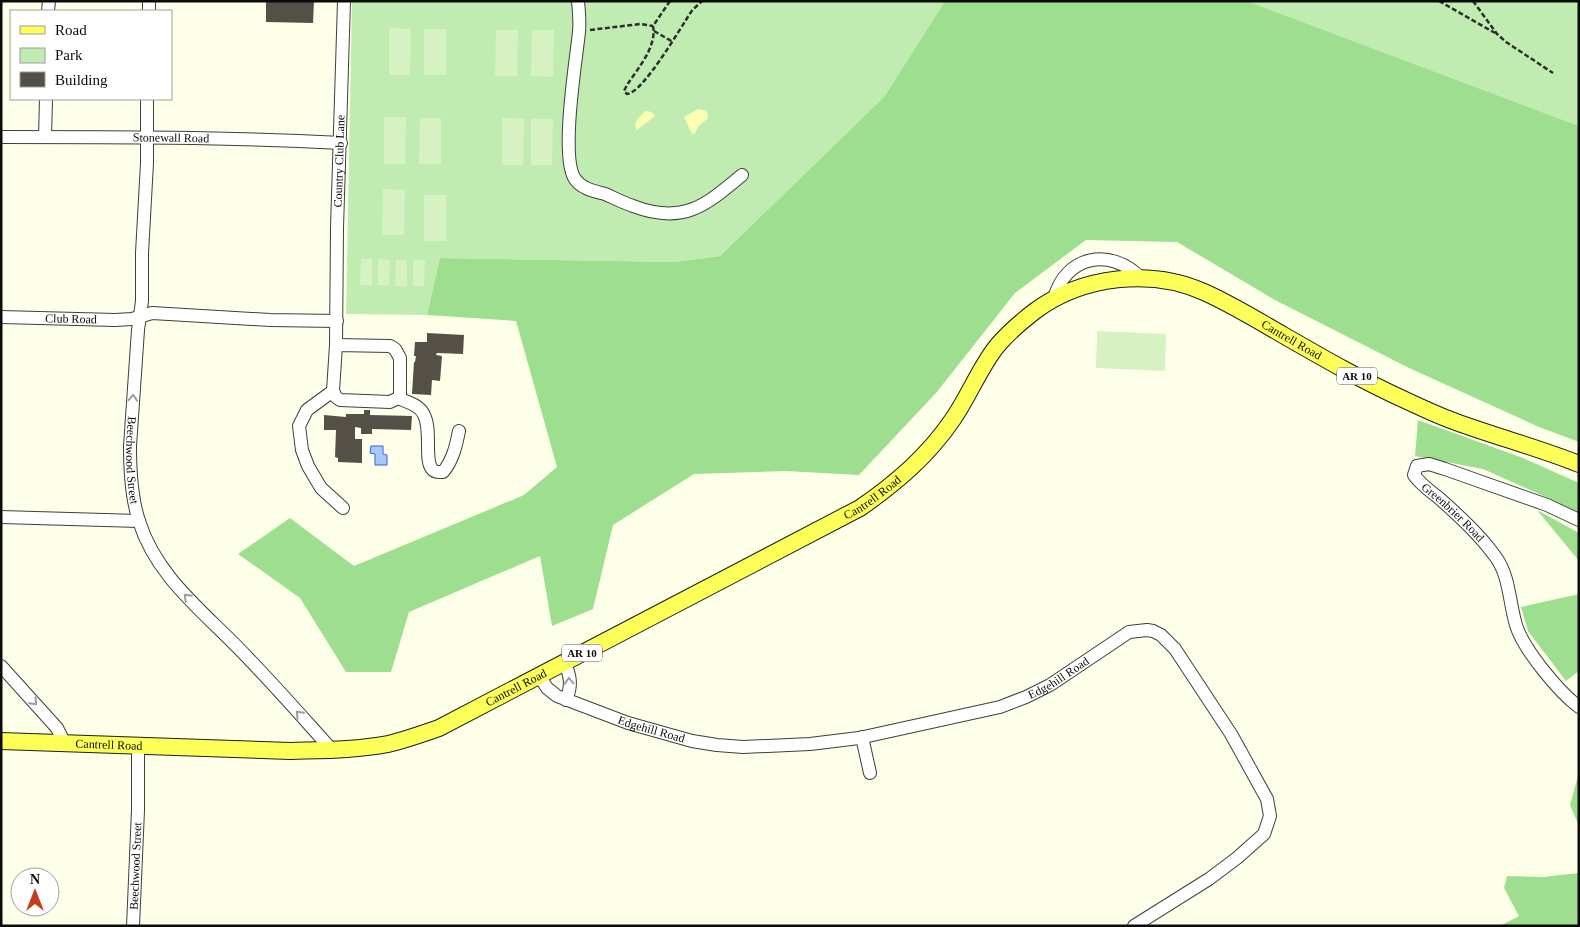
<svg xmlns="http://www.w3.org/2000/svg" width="1580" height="927" viewBox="0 0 1580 927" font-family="'Times New Roman',serif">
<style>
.green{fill:#c0ecb1}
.forest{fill:#9ede8f}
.sand{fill:#fcffb1}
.pitch{fill:#d6f2c3}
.water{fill:#aac8fb;stroke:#2b67d7}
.building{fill:#555047}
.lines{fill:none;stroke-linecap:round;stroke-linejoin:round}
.minor-casing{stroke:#3e3e3e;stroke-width:14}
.major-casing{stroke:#1c1c1c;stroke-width:18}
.path{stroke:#2d2d2d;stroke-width:2.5;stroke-dasharray:5 2.5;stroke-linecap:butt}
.minor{stroke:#fff;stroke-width:12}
.major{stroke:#fdff59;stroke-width:16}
.oneway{stroke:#9d9d9d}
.labels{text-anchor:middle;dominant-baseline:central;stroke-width:5;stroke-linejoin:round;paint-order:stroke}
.shield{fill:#fff;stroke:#545454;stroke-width:1}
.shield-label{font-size:11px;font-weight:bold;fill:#0b0b0b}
.street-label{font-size:12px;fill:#0b0b0b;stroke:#fff}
</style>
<rect width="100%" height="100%" fill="#feffe9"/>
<g class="green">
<polygon points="352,1 945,1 884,97 720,256 675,262 440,258 427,315 346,314"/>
<polygon points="1247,1 1579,1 1579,126"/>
</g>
<g class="forest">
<polygon points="945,1 1247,1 1579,126 1579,442 1539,427 1409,368 1275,300 1177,242 1086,240 1015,293 936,393 859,475 786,471 694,474 613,525 593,609 552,626 540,556 409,612 391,672 346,672 300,598 238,554 290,518 354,566 524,495 557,467 516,321 427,315 440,258 675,262 720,256 884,97"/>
<polygon points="1418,420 1523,458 1579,483 1579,512 1483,469 1415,456"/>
<polygon points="1537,510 1579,533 1579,561"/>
<polygon points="1579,594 1579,671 1566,681 1528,631 1521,607"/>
<polygon points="1579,772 1579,826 1570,805"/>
<polygon points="1579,873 1579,926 1500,926 1519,916 1504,888 1507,876 1543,877"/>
</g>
<g class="sand">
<polygon points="698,109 707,111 708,118 698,127 695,133 692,134 684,117"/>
<polygon points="645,111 648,111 654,114 655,116 637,130 635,126 637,120"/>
</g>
<g class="pitch">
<polygon points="389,28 411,29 410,75 389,75"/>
<rect x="424" y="29" width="22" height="46"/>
<polygon points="496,30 518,30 517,76 495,76"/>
<polygon points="532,30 554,30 553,77 531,76"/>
<polygon points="384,117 406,117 405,164 384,164"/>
<polygon points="420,118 441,118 441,164 419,164"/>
<polygon points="502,118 524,119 523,165 502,165"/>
<polygon points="531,119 553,119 552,165 531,165"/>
<polygon points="383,189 405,190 404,235 382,235"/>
<rect x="424" y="195" width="22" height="46"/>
<polygon points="361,259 372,259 372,285 360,285"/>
<polygon points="378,259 390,260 389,285 378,285"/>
<polygon points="396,260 407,260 407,286 395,286"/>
<polygon points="413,260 425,260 424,286 413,286"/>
<polygon points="1097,331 1166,334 1165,371 1096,368"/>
</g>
<polygon class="water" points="371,446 383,446 383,454 387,455 387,465 375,465 375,454 370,453"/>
<g class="building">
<polygon points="266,1 314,1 313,23 266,22"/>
<polygon points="427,333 464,335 463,354 437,353 436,355 442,356 440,381 432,380 431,395 412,394 414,362 415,362 416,356 414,356 415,342 427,342"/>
<polygon points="364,410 370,410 370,415 412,416 411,430 372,429 372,434 361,434 361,428 355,427 355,439 362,439 362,463 338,462 338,458 335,457 336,430 324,430 324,415 346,417 346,414 364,414"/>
</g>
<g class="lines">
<g class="minor-casing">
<g id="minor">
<path d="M578,1C579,11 580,22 579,32C576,61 560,157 575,179C582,189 594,191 605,194C614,198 624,203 633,206C683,225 705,206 742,175"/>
<polyline points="48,11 49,1"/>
<polyline points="149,11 149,1"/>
<path id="s1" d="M147,99V163L142,253V301L138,330L130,446C130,468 132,500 139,521C157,579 207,614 247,657C276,687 304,719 332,750"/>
<path id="s2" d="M1,137C115,137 228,137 341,143"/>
<polyline points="45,137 46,99"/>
<path d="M1054,299C1065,255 1111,247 1141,278"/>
<path id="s3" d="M1,317L115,320L132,319L152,313L270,320L337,321"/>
<path id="s4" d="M336,345L337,228L344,1"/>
<polygon points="336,345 390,346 395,349 400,358 400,395 398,398 390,402 340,400 336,397 333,391"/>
<polyline points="333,391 307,410 299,426 302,450 308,466 321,488 343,508"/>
<path d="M398,398C407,402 420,405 424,415C432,430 424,460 432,469C435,473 439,472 443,472C453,460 456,446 459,431"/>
<polyline points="1,517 139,521"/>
<path id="s5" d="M1579,520L1547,505L1445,469L1429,464L1417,466L1414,475C1421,485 1429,490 1439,498C1459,516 1479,534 1495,556C1510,576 1509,602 1516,625C1523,649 1559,692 1579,707"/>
<path d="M564,662C571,676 572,686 566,700"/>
<polyline points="1,666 57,728 65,744"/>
<path id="s6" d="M540,677L547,688L557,696L628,723L692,741L717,745L743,747L810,744L859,738L1000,707L1026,697L1050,685L1129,632L1147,630L1153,631L1161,635L1175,649L1231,734L1267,799L1270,816L1264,834L1237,858L1209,879L1134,926"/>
<polyline points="862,737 870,773"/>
<path id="s7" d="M133,926L138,810V746"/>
</g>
</g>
<g class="major-casing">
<g id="major">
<path id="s8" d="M1,741L291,751C323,750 356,750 388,744C405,740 422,734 439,728L860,508C896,483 928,456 953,419C969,396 980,367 997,346C1008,333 1022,321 1035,311C1082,276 1151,268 1204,292C1231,304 1257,320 1283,335C1323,358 1363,381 1405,400C1422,408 1439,416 1456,422C1497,437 1539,448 1579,464"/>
</g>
</g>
<g class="path">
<path d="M670,1L653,26C657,47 638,68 627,85L624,91L627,94C643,93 681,27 691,12C694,8 698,5 702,1"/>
<polyline points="1439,1 1495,33"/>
<polyline points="1473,1 1497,34 1506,42 1553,73"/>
<polyline points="590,30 640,24 653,26"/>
<polyline points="654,31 673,42"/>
</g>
<use href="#minor" class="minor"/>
<use href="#major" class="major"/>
</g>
<defs><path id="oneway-chevron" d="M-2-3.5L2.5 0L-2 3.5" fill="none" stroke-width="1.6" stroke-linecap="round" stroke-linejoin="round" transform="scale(1.25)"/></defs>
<g class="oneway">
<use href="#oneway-chevron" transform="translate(133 398) rotate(-86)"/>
<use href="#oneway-chevron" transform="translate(187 597) rotate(-135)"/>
<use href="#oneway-chevron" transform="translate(569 681) rotate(-92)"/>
<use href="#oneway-chevron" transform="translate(34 702) rotate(47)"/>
<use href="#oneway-chevron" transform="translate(299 714) rotate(-133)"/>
</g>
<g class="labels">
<g class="shield">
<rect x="1337" y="367.5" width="40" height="17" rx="4"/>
<rect x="562" y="644.5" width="40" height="17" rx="4"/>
</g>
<g class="shield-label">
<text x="1357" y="376">AR 10</text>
<text x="582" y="653">AR 10</text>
</g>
<g class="street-label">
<text stroke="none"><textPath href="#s2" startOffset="170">Stonewall Road</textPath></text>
<text stroke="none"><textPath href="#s4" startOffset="184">Country Club Lane</textPath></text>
<text stroke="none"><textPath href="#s3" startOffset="70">Club Road</textPath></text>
<text stroke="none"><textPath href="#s8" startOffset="1460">Cantrell Road</textPath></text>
<text stroke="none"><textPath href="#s1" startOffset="362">Beechwood Street</textPath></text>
<text stroke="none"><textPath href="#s8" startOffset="932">Cantrell Road</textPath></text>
<text stroke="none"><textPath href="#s5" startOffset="236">Greenbrier Road</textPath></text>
<text stroke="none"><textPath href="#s6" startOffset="546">Edgehill Road</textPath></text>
<text stroke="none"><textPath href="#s8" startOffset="528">Cantrell Road</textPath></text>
<text stroke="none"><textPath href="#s6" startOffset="126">Edgehill Road</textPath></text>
<text stroke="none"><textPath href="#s8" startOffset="108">Cantrell Road</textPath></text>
<text stroke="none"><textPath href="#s7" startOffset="60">Beechwood Street</textPath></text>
</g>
</g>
<rect width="1580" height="927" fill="none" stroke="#0b0b0b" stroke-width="5"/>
<rect x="10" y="10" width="162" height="90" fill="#ffffff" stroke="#9d9d9d"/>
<rect x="20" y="26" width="25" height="8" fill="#fdff59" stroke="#9d9d9d"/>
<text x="55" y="35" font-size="15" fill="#0b0b0b">Road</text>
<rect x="20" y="48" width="25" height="15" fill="#c0ecb1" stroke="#9d9d9d"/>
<text x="55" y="60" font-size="15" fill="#0b0b0b">Park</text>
<rect x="20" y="72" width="25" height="15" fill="#555047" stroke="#9d9d9d"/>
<text x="55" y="85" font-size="15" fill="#0b0b0b">Building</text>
<g transform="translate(35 892)"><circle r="24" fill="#ffffff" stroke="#9d9d9d"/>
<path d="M0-4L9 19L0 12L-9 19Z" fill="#c43d1a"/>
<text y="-8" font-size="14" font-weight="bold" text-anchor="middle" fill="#0b0b0b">N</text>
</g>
</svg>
